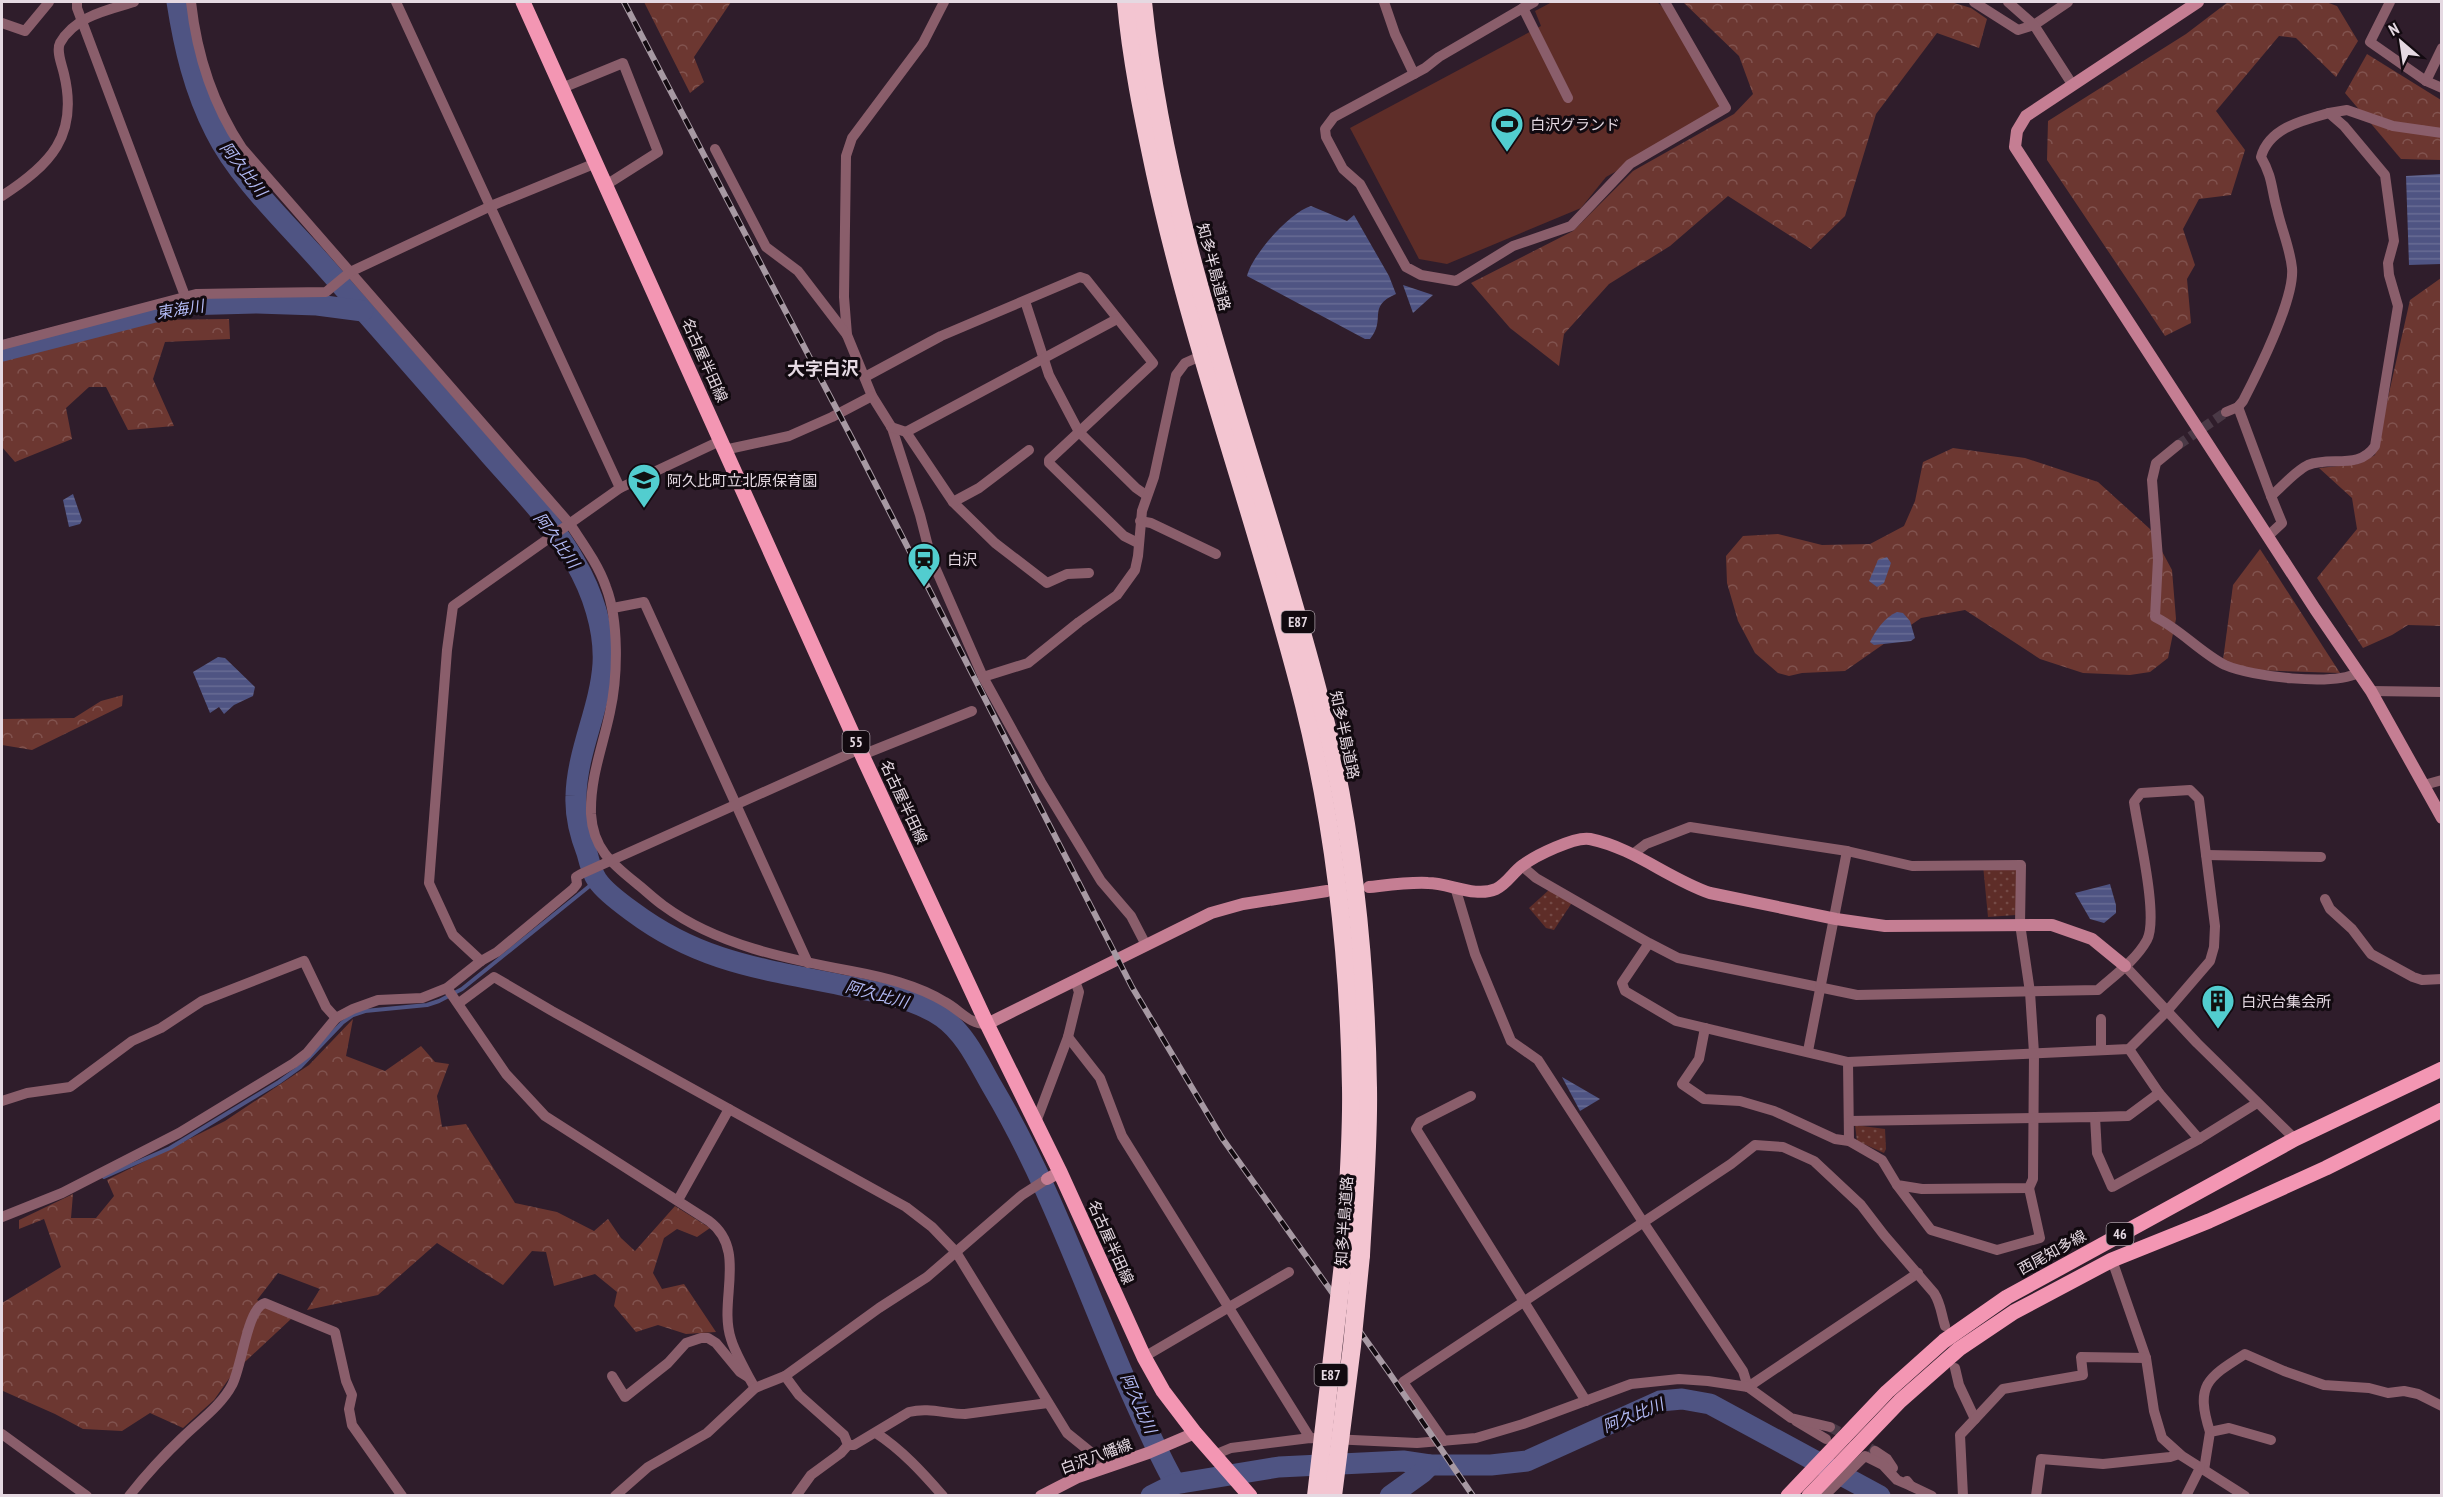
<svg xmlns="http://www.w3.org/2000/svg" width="2443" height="1497" viewBox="0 0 2443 1497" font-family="'PT Sans Narrow','Noto Sans JP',sans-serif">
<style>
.grass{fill:#5e2d28}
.forest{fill:url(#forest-crowns)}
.park{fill:url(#park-dots)}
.water{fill:url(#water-rules)}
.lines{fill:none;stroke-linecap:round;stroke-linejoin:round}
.stream{stroke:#4f5483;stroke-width:4}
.river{stroke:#4f5483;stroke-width:21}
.street-tunnel{stroke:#4a3946;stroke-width:10;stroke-dasharray:10 5;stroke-linecap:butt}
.street{stroke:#8a5e6b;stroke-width:10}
.secondary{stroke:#c57e93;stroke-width:12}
.primary{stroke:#f396b3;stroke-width:15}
.highway{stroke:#f3c5d1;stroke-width:18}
.rail-casing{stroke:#a799a3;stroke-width:6}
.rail{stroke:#120a10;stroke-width:4;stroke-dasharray:11;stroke-linecap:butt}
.highway-bridge{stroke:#f3c5d1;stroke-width:18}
.labels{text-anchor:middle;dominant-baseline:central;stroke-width:6;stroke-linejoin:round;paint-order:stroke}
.shield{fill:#120a10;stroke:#a69ba3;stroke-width:1.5}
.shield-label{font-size:14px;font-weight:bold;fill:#e5d9e2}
.poi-label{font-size:15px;fill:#e5d9e2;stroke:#120a10;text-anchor:start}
.street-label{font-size:15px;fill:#e5d9e2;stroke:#120a10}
.water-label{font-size:16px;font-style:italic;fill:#b2baf5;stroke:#120a10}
.quarter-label{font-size:18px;font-weight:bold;fill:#e5d9e2;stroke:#120a10}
</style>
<defs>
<pattern id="forest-crowns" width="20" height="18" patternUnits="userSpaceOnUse" patternTransform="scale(1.5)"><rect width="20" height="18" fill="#6c3731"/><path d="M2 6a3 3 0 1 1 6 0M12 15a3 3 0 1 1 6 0" fill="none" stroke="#81534f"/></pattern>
<pattern id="park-dots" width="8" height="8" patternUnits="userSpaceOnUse" patternTransform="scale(1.5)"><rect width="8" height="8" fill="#5e2d28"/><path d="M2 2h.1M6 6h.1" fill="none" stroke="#754b47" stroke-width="1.8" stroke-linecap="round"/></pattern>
<pattern id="water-rules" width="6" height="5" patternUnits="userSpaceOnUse" patternTransform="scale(1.5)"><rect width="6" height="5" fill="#4f5483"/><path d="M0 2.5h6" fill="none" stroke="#686c94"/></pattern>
</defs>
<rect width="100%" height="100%" fill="#2f1d2b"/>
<polygon class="grass" points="1552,2 1657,2 1679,22 1728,109 1606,177 1581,208 1447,264 1419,259 1350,128 1541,26 1535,11"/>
<g class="forest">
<polygon points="644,2 731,2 694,57 704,82 690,93"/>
<polygon points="1683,2 1951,2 1971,8 1987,19 1979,48 1937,33 1876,114 1845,216 1811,249 1728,196 1670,246 1609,284 1564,334 1559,366 1510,328 1471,283 1573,231 1633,171 1734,114 1753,94 1739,56"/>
<polygon points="2228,2 2326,2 2337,6 2358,41 2336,77 2296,38 2279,36 2216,111 2245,150 2231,195 2199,199 2183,229 2195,265 2187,279 2191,323 2165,336 2047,160 2048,121 2186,34"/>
<polygon points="2367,54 2441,100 2441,160 2401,159 2345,93"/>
<polygon points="2441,278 2441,626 2408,625 2392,635 2363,648 2317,578 2357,529 2352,498 2319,468 2358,464 2375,455 2410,300"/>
<polygon points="229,319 230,339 165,342 153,379 174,426 128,430 106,387 89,387 66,408 72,439 15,462 2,447 2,356 145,320"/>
<polygon points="1953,448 2025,458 2098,482 2150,529 2172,570 2176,619 2168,658 2150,672 2130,675 2083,673 2040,659 1965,610 1921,618 1845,671 1802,673 1789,676 1778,673 1755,653 1738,621 1727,583 1726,556 1743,536 1778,534 1822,545 1870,544 1904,526 1915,501 1923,462"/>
<polygon points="2260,549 2340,673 2251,670 2223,660 2233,585"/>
<polygon points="123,695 122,706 32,750 2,745 2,719 74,718 101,701"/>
<polygon points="353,1019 346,1056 385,1071 421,1046 435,1062 449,1064 437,1096 442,1127 466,1124 515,1203 557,1212 594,1231 608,1219 621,1238 635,1251 675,1206 710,1228 697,1237 677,1229 664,1238 653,1273 662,1289 684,1284 716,1332 686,1334 658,1325 636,1332 614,1306 617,1292 595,1274 554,1286 546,1252 532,1251 503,1285 437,1243 378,1295 307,1310 320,1289 278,1273 257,1300 291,1319 233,1373 214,1400 183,1428 150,1413 122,1431 83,1429 55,1414 3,1391 2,1388 2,1303 61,1267 44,1219 19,1229 19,1220 73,1194 71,1218 96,1218 114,1196 107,1180 225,1121 309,1065"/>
</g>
<g class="park">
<polygon points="1983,865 2021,865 2016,915 1988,917"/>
<polygon points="1550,889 1573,901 1554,930 1546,928 1529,908"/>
<polygon points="1855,1125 1885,1129 1886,1149 1884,1153 1857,1141"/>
</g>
<g class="water">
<polygon points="2441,174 2441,264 2409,265 2406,176"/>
<path d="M1311,206L1347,221L1354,215L1389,276L1396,294C1366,307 1387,319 1370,339H1365L1247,276C1252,255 1290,212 1311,206Z"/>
<polygon points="1403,285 1433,295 1413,313"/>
<polygon points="73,494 82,520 80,524 69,527 63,500"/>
<polygon points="1887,557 1891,563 1884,583 1877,587 1869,581 1878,560"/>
<path d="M1897,612L1903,613L1910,621L1915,638L1911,641L1874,645L1870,642C1875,631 1885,617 1897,612Z"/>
<polygon points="218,657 225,658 255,687 253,696 234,705 224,714 219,707 210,713 193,672"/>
<polygon points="2110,884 2116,905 2116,913 2104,923 2090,919 2075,893"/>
<polygon points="1562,1077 1600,1099 1580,1111"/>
</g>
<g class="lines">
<polyline class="stream" points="104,1177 170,1148 279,1082 300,1067 342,1023 353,1015 365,1011 427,1005 439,1001 462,989 597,880"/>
<g class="river">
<path d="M177,2C184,47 194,90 215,131C237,176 284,221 318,259C376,324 433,390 491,456C520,489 554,523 575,562C592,591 605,629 603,664C600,709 577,751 576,796C575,816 580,835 587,853C589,861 592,873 597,880C605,892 622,904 633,912C700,962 763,969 841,985C874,991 914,998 942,1017C966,1034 979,1064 993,1088C1067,1213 1106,1356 1175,1484"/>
<polyline points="2,351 182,305 257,303 317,305 363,311"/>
<polyline points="1151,1496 1175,1484 1279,1467 1403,1461 1430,1465 1491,1465 1527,1461 1660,1401 1682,1399 1710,1404 1880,1496"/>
<polyline points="1390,1496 1422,1473 1430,1465"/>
</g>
<g class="street-tunnel">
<polyline points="2178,445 2226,412"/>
<polyline points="1830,1427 1875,1451"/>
</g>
<g class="street">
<polyline points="77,2 77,8 185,296"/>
<path d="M191,2C197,56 212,103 242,148L570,524C583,544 598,564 606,587C619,621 618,676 610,712C603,746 590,777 591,814C593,848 611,863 636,883C645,890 654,899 664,906C717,945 787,959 851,971C883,977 917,985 945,1002C960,1010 970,1025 987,1024"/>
<polyline points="396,2 620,488"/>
<polyline points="944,2 923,43 852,138 846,156 844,297 847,335 872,396 892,428 920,515 931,558 983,677 1041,782 1101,881 1131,916 1146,945"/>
<polyline points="1384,2 1395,34 1414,74"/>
<polyline points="1974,2 2018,30 2034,25 2068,2"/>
<polyline points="2008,2 2034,25 2072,84"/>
<polyline points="2390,2 2370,42 2426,81 2442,88"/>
<polyline points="1523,8 1534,2"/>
<polyline points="2,23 25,31 49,2"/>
<polyline points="2426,81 2442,48"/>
<polyline points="562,88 623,63 658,152 606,185"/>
<polyline points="1568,98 1523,8 1439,57 1425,68 1334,117 1325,129 1326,137 1343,169 1360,184 1406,267 1421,275 1456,281 1513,246 1571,226 1630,164 1726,108 1665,2"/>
<polyline points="715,149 766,247 798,271 847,335"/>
<path d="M2,196C50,165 79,136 64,74C62,65 56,51 60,43C75,16 108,10 134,2"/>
<polyline points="1025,301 1049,375 1079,432 1136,488 1146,495"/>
<polyline points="2,345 196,294 326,292 350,272 491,206 596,163"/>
<polyline points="865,377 941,336 1080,277 1086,279 1153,363 1049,460 1049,463 1124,536 1138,543"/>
<polyline points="2238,407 2271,496"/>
<path d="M2226,412L2238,407L2243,401C2258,372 2295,298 2292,268C2290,248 2281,228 2277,209C2271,188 2273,178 2261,157C2269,128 2303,120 2329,113"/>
<polyline points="891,427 906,432 953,502 995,543 1047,583 1067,574 1089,573"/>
<polyline points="906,432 1117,319"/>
<path d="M2178,445L2156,463L2152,480L2158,559L2155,617C2180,629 2201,653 2225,665C2252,677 2332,686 2358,673"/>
<polyline points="724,450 789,436 832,417 872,396"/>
<polyline points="953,502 979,488 1029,450"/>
<polyline points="1140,521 1151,523 1216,554"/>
<path d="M2268,536L2282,523L2271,496C2282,487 2295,471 2308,465C2331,456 2359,470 2375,446L2398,306L2389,275L2388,263L2394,241L2385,175L2344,126L2329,113L2347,110L2393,126L2442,133"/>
<polyline points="613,608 644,602 808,963"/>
<polyline points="983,677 1028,663 1079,622 1117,595 1135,570 1138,556 1142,511 1154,477 1176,375 1185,363 1194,359"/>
<polyline points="2371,691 2442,692"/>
<polyline points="862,755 972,711"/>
<polyline points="2424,785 2442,780"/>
<polyline points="1633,854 1646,844 1690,827 1847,851 1912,866 2021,865 2020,924 2030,992 2034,1053 2033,1179 2029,1188 1922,1189 1897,1185 1882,1160 1849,1141 1835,1139 1774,1111 1740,1101 1704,1099 1682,1084 1699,1059 1705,1028"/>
<polyline points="2206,855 2321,857"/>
<path d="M1522,866L1536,878L1649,943L1622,983L1625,991L1676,1021L1848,1062L2129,1049L2167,1011L2210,961L2214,947L2215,926L2199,799L2190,790L2141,793L2134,802C2138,831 2159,917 2147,940C2136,960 2115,975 2098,990L1857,995L1678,958L1649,943"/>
<polyline points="1455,887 1475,954 1511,1041 1538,1060 1643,1222 1743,1371 1748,1387"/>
<polyline points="2325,899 2330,909 2352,929 2371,954 2413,977 2422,980 2442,979"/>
<polyline points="481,961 453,935 429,883 447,650 453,606 620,488 722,440"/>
<polyline points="2125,966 2197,1043 2295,1139"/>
<path d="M447,988L506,1074L545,1116L709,1221C748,1250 718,1300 731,1339C734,1350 749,1378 755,1388"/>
<polyline points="459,1003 494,977 552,1011 906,1207 932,1227 956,1252 1067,1433 1109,1467"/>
<polyline points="2101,1019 2101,1050"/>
<polyline points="1068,1037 1100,1078 1122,1136 1310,1438"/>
<polyline points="2129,1049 2159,1093 2199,1139"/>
<polyline points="1808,1051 1847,851"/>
<polyline points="1848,1062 1849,1141"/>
<polyline points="1471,1096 1420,1122 1416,1129 1586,1401"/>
<polyline points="2,1101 27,1093 70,1087 132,1041 161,1028 202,1001 304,961 326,1007 336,1018"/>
<polyline points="2095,1117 2128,1116 2159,1093"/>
<polyline points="1849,1121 2095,1117 2097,1153 2112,1187 2199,1139 2257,1103"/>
<polyline points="1036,1122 1068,1037 1079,992 1075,981"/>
<polyline points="1897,1185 1931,1230 1997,1250 2040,1238 2029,1188"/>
<polyline points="678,1200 729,1109"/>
<polyline points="2,1217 62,1193 179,1133 294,1063 307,1053 336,1018 353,1009 378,1000 422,998 447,988 481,961 497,952 573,889 577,884 576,877 581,874 860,749"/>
<polyline points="2112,1260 2146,1358 2154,1411 2162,1438 2182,1456 2245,1496"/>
<polyline points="1144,1357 1289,1272"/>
<polyline points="1955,1368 1959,1385 1975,1419 1960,1435 1963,1496"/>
<polyline points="612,1376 625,1397 668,1363 686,1343 701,1338 708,1338 716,1343 740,1372 748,1377"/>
<polyline points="785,1376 799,1395 844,1435 848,1445 841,1453 811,1475 796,1496"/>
<polyline points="1748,1387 1918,1273"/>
<polyline points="1975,1419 2003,1389 2083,1375 2081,1357 2146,1358"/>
<polyline points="1796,1421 1826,1439"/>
<path d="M2210,1432C2195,1385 2207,1378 2245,1354L2284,1371L2324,1385L2369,1388L2388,1393L2404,1391L2418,1394L2442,1406"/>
<path d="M876,1433C902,1450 922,1472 943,1496"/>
<polyline points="2,1434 87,1496"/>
<path d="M1444,1441L1403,1382L1731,1164L1755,1145L1783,1147L1814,1161L1861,1205L1884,1235L1934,1293C1941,1304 1941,1313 1945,1326"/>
<path d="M848,1445H854L909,1412C929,1407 946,1414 965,1414L1048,1403"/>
<polyline points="1875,1451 1887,1459 1893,1468"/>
<polyline points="1214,1455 1231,1448 1310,1438 1417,1443 1476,1438 1523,1424 1631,1384 1679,1379 1708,1381 1748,1387 1791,1418 1830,1427"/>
<polyline points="2204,1470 2210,1432 2229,1428 2271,1440"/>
<polyline points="1907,1481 1911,1486 1932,1496"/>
<path d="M129,1496C145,1476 163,1456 182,1438C198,1422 221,1406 232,1385C242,1367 247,1308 265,1303L335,1332L346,1381L352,1395L349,1409L352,1425L402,1496"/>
<polyline points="615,1496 648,1467 707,1433 755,1388 785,1376 879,1308 927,1277 1022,1195 1047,1179"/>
<polyline points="1824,1496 1865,1456 1883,1465 1897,1480 1911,1486"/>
<polyline points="2036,1496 2041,1459 2103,1464 2170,1457 2179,1454"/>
<polyline points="2186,1496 2200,1468"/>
</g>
<g class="secondary">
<polyline points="2198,2 2026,116 2017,131 2015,147 2315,609 2371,691 2442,818"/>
<path d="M1369,887C1388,885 1409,882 1428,883C1449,883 1475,898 1496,889C1507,884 1513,872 1523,865C1535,856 1575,836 1590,839C1634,848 1669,879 1710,893L1836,919L1885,926L2052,925L2092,939L2125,966"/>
<polyline points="987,1024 1211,913 1243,904 1327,891"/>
<polyline points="1047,1179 1060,1172"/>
<polyline points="1041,1496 1078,1477 1148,1453 1195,1433"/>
</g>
<g class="primary">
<polyline points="523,2 862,755 987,1024 1060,1172 1144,1357 1163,1391 1195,1433 1250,1496"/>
<polyline points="1788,1496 1887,1392 1944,1341 2007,1297 2295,1139 2442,1069"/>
<polyline points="1809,1496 1900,1401 1959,1349 2014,1312 2112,1260 2209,1221 2326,1168 2442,1110"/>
</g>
<g class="highway">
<path d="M1126,2C1131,59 1143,117 1155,173C1194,353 1259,526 1304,705C1335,830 1349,960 1351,1088C1352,1143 1347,1199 1344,1255"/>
<path d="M1143,2C1167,241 1261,468 1320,699C1352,823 1366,961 1368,1088C1369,1143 1364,1200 1361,1255"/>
</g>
<g class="rail-casing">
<polyline id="rail" points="624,2 858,450 1132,987 1222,1138 1388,1371 1473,1496"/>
</g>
<use href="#rail" class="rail"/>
<g class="highway-bridge">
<polyline points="1316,1496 1344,1255"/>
<polyline points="1333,1496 1352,1346 1361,1255"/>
</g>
</g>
<defs>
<g id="stadium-pin" transform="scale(1.725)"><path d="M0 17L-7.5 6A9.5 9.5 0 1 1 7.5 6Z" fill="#52cdcf" stroke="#120a10"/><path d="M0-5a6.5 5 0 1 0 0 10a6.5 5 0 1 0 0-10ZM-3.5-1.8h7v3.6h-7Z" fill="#111"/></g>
<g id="school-pin" transform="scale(1.725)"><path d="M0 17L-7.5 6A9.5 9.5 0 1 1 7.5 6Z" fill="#52cdcf" stroke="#120a10"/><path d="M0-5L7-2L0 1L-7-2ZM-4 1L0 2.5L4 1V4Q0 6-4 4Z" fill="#111"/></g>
<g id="station-pin" transform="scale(1.725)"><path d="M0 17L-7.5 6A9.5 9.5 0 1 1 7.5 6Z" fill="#52cdcf" stroke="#120a10"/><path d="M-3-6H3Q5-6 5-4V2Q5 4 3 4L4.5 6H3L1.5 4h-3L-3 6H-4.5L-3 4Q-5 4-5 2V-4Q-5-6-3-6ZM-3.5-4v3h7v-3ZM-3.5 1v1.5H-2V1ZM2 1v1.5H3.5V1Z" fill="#111"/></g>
<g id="building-pin" transform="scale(1.725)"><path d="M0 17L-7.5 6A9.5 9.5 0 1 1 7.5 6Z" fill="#52cdcf" stroke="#120a10"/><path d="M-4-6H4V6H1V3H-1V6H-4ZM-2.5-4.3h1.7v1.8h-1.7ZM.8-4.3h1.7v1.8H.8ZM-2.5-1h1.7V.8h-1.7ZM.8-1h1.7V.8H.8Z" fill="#111"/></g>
</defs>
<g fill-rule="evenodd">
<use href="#stadium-pin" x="1507" y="124"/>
<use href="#school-pin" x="644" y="480"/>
<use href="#station-pin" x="924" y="559"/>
<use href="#building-pin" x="2218" y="1001"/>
</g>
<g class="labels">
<g class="shield">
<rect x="1281.5" y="611" width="33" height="22" rx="4.5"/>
<rect x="842.5" y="731" width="27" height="22" rx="4.5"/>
<rect x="2106.5" y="1223" width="27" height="22" rx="4.5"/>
<rect x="1314.5" y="1364" width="33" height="22" rx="4.5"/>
</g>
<g class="shield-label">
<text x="1298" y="622">E87</text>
<text x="856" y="742">55</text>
<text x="2120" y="1234">46</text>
<text x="1331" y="1375">E87</text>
</g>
<g class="poi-label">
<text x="1530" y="124">白沢グランド</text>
<text x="667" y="480">阿久比町立北原保育園</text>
<text x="947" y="559">白沢</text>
<text x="2241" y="1001">白沢台集会所</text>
</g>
<g class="street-label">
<text transform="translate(1214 267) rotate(75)">知多半島道路</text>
<text transform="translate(705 360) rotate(66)">名古屋半田線</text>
<text transform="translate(1345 735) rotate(78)">知多半島道路</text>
<text transform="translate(904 802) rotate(65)">名古屋半田線</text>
<text transform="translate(1344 1221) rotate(-86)">知多半島道路</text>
<text transform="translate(1111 1242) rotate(66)">名古屋半田線</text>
<text transform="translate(2052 1252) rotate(-29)">西尾知多線</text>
<text transform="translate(1096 1456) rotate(-20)">白沢八幡線</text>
</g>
<g class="water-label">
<text transform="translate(244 169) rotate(52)">阿久比川</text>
<text transform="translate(180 309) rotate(-9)">東海川</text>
<text transform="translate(557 540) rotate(54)">阿久比川</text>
<text transform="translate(877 994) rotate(15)">阿久比川</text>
<text transform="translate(1139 1403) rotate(66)">阿久比川</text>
<text transform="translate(1633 1415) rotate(-22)">阿久比川</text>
</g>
<g class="quarter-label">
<text x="823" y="368">大字白沢</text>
</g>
</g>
<rect width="2443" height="1497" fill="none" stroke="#e5d9e2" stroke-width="6"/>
<g transform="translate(2401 42) rotate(331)" stroke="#120a10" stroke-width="4.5" paint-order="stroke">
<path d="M0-4.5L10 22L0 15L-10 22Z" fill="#e5d9e2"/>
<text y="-9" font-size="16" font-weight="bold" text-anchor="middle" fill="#e5d9e2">N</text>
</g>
</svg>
